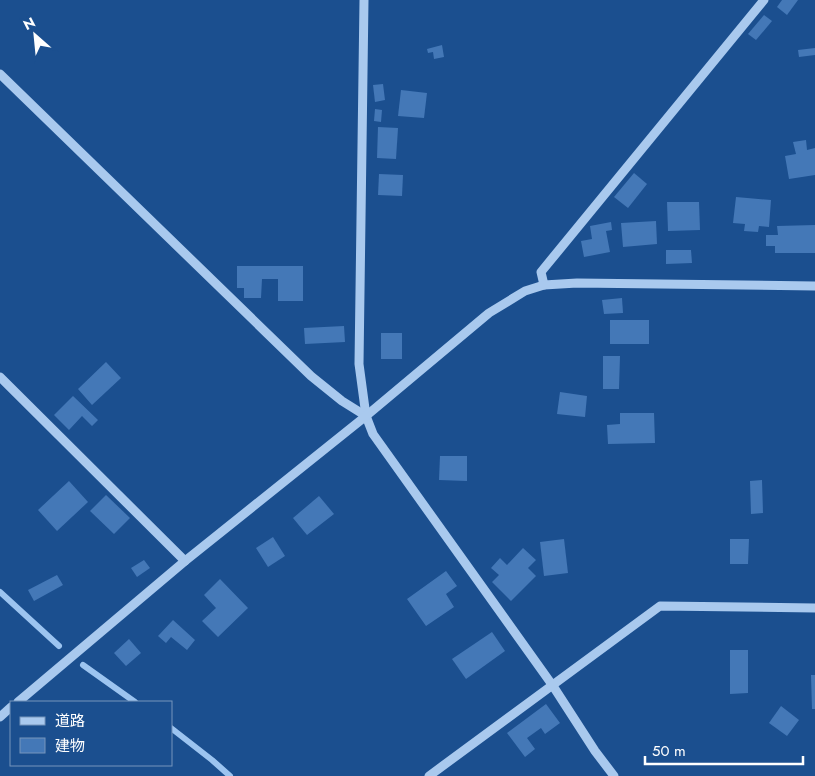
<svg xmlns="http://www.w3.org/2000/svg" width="815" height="776" viewBox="0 0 815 776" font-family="Jost,'Noto Sans JP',sans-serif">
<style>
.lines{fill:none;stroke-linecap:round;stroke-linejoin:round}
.stream{stroke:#9cc4f0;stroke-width:6}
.building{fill:#4478b7}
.minor{stroke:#a9c9ee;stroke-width:9}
</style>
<rect width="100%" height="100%" fill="#1b4f8f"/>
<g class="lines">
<g class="stream">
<polyline points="0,592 59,646"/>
<polyline points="83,665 135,702"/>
<polyline points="171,728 212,760 230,776"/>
</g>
</g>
<g class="building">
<polygon points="782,0 798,0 787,15 777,7"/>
<polygon points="764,15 772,21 756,40 748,34"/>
<polygon points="442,45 444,57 434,59 433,52 428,53 427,49"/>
<polygon points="815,48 815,55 799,57 798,50"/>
<polygon points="383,84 385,100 375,102 373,85"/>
<polygon points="401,90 427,93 424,118 398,116"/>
<polygon points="375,109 382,110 381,122 374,121"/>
<polygon points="378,127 398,128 396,159 377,158"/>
<polygon points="806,140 807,150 815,148 815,175 789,179 785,156 796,154 793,142"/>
<polygon points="634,173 647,184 628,208 614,197"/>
<polygon points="379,174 403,175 402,196 378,195"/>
<polygon points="736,197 771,200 769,227 759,226 758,232 744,231 745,224 733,223"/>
<polygon points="667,202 699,202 700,230 668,231"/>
<polygon points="656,221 657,244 623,247 621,223"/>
<polygon points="611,222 612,230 606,231 610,252 584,257 581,241 592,239 590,226"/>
<polygon points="815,225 815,253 775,253 775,246 766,246 766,235 778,235 777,226"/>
<polygon points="666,250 691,250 692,263 666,264"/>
<polygon points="237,266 303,266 303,301 278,301 278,279 262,279 261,298 244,298 244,288 237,288"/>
<polygon points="622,298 623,313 604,314 602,300"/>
<rect x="610" y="320" width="39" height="24"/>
<polygon points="344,326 345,342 305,344 304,328"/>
<rect x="381" y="333" width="21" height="26"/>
<polygon points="603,356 620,356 619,389 603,389"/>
<polygon points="106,362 121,378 92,405 78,389"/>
<polygon points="560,392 587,396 585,417 557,414"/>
<polygon points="73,396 98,420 92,426 82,416 69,430 54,415"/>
<polygon points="620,413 654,413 655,443 608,444 607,425 620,424"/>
<polygon points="440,456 467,456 467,481 439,480"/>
<polygon points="762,480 763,513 751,514 750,481"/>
<polygon points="69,481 88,502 57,531 38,510"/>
<polygon points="106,495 130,518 114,534 90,511"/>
<polygon points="319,496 334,514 307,535 293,518"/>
<polygon points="273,537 285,556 268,567 256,548"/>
<polygon points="564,539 568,573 544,576 540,542"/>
<polygon points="730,539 749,539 748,564 730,564"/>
<polygon points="523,548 536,560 528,568 536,576 511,601 492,582 499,575 491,568 500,558 507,565"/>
<polygon points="144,560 150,568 137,577 131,568"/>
<polygon points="446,571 457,586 446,594 454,607 426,626 407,599"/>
<polygon points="57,575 63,585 34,601 28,590"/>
<polygon points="220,579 248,608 218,637 202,621 216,608 204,595"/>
<polygon points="173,620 195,640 187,650 171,637 166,643 158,636"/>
<polygon points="492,632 505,651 466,679 452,659"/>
<polygon points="129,639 141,653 126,666 114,653"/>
<polygon points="730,650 748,650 748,693 730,694"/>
<polygon points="811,675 815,675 815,709 812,709"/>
<polygon points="546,704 560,723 545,734 541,728 527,738 535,749 525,757 507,733"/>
<polygon points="781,706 799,720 787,736 769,723"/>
</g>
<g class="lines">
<g class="minor">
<polyline points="364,0 359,364 366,416 373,434 553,686 595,751 614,776"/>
<polyline points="0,74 311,376 342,401 366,416"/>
<polyline points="544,285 541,272 764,0"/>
<polyline points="0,377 185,561"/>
<polyline points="18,702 185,561 366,416 489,313 525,291 544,285 577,283 815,286"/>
<polyline points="0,717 11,707"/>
<polyline points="429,776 660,606 815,608"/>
</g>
</g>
<rect x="10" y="701" width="162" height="65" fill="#1b4f8f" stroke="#7695bc"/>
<rect x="20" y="717" width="25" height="8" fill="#a9c9ee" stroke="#7695bc"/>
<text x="55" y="726" font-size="15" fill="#ffffff">道路</text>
<rect x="20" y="738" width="25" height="15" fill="#4478b7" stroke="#7695bc"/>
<text x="55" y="751" font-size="15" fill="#ffffff">建物</text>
<g transform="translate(35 35) rotate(333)" stroke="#1b4f8f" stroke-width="4" paint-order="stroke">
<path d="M0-4L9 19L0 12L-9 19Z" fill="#ffffff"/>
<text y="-8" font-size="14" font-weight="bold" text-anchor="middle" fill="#ffffff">N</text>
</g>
<path d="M645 756v8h158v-8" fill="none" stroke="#ffffff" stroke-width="2.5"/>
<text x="652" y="756" font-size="15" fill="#ffffff" stroke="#1b4f8f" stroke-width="4" paint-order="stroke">50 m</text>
</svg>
